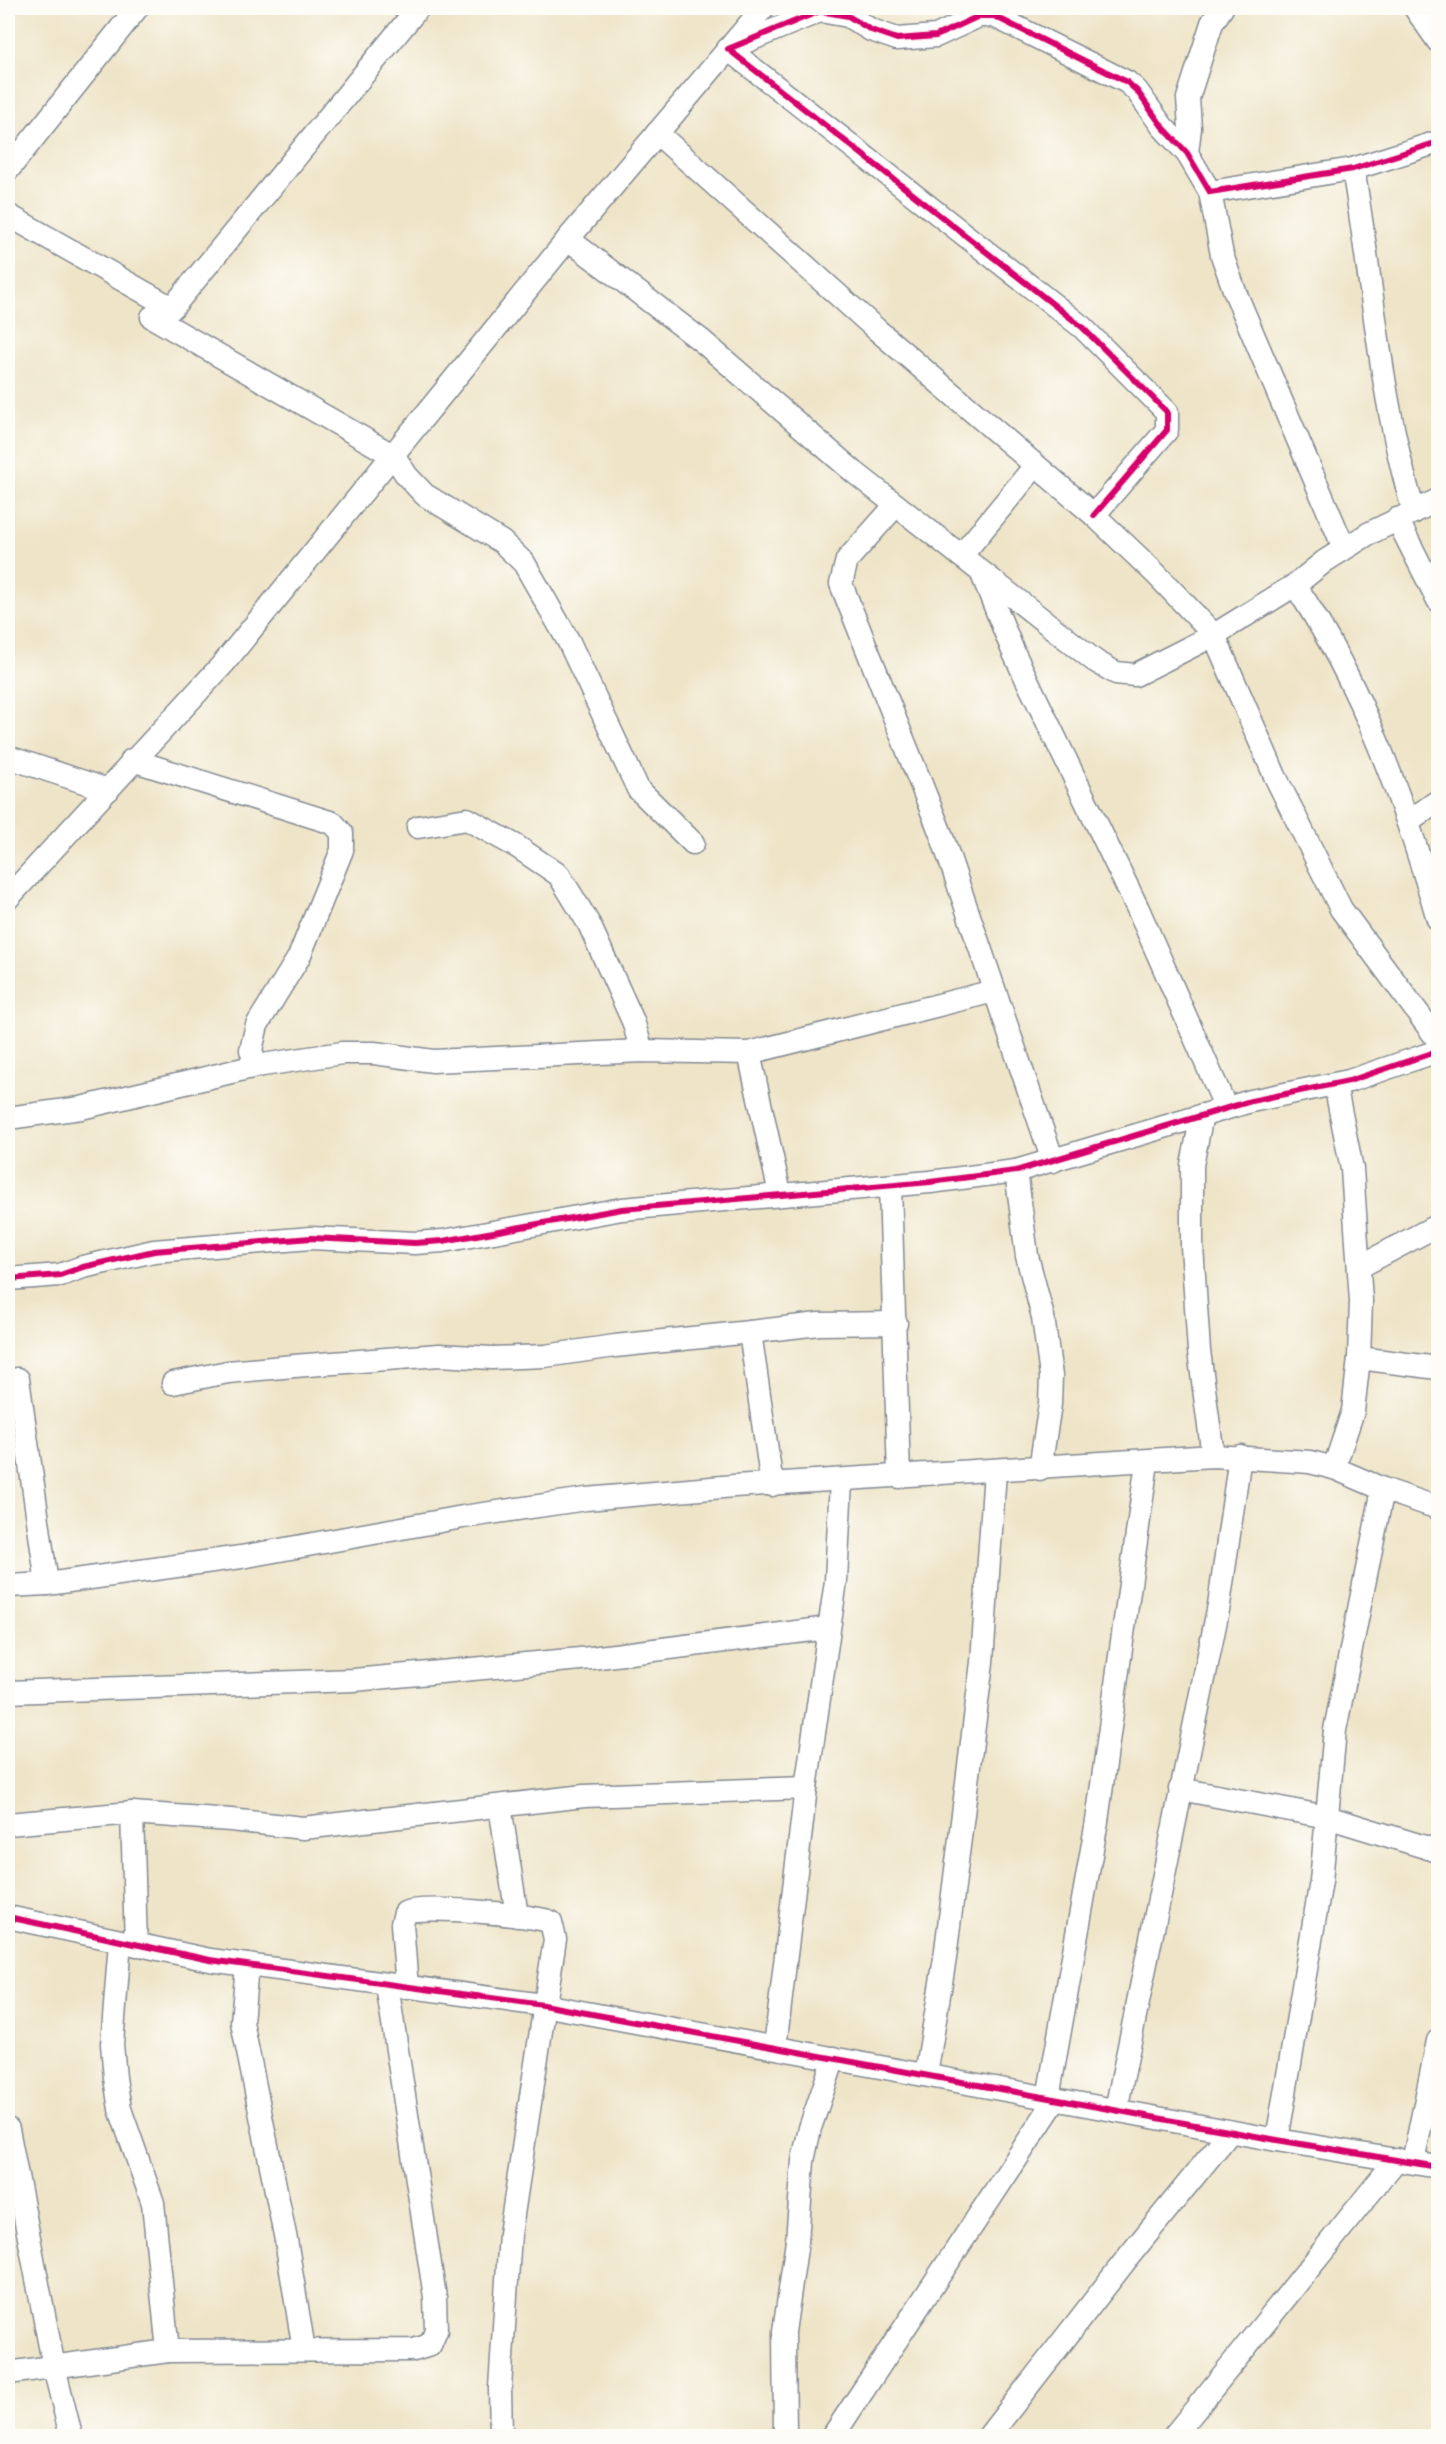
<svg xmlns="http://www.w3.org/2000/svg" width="1446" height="2444" viewBox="0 0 1446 2444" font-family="Sriracha,sans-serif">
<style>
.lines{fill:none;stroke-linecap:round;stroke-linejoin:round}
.minor-casing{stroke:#848a92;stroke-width:25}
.minor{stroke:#fff;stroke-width:22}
.cycleway-casing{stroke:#fdfcf7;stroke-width:10}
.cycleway{stroke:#d6006c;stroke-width:6}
</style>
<rect width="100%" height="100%" fill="#fdfcf7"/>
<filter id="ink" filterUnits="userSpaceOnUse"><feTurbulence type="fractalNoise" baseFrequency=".0167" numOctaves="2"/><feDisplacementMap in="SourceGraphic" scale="12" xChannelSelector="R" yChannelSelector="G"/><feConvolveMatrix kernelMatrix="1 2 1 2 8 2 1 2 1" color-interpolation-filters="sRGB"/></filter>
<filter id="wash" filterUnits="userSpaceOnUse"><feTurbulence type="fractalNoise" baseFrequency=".008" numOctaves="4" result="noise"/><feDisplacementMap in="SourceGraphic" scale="24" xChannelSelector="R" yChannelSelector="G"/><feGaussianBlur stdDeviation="1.35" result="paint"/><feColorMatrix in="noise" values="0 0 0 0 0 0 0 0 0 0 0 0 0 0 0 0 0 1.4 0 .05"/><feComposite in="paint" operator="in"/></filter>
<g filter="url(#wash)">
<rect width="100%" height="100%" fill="#eee4c7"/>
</g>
<g filter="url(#ink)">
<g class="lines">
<g class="minor-casing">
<g id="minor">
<polyline points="1415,8 1438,41"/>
<polyline points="657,133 876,329 1094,515 1156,574 1214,635 1275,776 1341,909 1438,1040"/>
<polyline points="1187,153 1190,128 1188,98 1212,23 1222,8"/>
<path d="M1353,169C1373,284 1380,400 1414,512"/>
<polyline points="8,170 137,8"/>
<polyline points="1210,192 1222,255 1235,292 1344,548"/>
<polyline points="8,215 172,308 418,8"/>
<polyline points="568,239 702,341 854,472 1095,661 1116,673 1135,675 1214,635 1295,585 1325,561 1368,534 1438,500"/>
<polyline points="152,317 394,456 407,476 425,495 502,542 524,563 569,642 638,789 693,843"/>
<polyline points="896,505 847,560 841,584 941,834 1053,1161"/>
<polyline points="1094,515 1167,430 1167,412 1082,327 728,49 820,11 848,16 871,30 897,39 936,36 979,16 994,16 1127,82 1137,91 1162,126 1187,153 1210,192 1353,169 1438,142"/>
<polyline points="1397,519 1438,600"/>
<polyline points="961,556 1035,466"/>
<polyline points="982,574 1013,651 1138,909 1226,1108"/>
<path d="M1295,585C1363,687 1404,802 1438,919"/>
<polyline points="8,757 108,790"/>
<polyline points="132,760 333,823 342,833 342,850 299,957 257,1025 251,1050 256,1066"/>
<polyline points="1408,822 1438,801"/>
<polyline points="418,827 467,819 516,846 559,875 589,924 633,1021 642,1051"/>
<polyline points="8,898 224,663 568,239 763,8"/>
<polyline points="749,1053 780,1194"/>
<polyline points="1202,1115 1192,1165 1192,1246 1199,1351 1213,1456"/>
<polyline points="8,1118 81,1108 256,1066 342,1053 374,1053 433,1061 642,1051 749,1053 994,991"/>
<polyline points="1016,1171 1027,1256 1043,1317 1051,1376 1050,1404 1040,1469"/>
<polyline points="890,1186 899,1477"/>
<polyline points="1359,1267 1438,1225"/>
<polyline points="8,1279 60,1275 83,1267 154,1251 311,1238 415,1243 443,1241 622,1209 930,1182 1016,1171 1251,1101 1349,1081 1438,1051"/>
<polyline points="750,1332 819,1324 896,1323"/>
<polyline points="1359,1358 1438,1368"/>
<polyline points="18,1379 47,1584"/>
<polyline points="173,1383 228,1372 294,1366 439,1355 492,1358 545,1356 615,1346 750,1332 772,1485"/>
<polyline points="1334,1468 1353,1411 1359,1358 1361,1301 1352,1169 1335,1084"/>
<polyline points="8,1586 47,1584 241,1557 463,1517 586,1499 734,1486 1213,1456 1310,1462 1334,1468 1383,1489 1438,1508"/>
<polyline points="8,1692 354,1680 591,1658 828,1628"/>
<polyline points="1180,1789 1327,1817 1438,1851"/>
<polyline points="500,1806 517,1916"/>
<polyline points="132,1813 136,1945"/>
<polyline points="8,1824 132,1813 231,1820 303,1828 584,1796 806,1788"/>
<polyline points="8,1917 210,1960 543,2005 1277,2140 1438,2167"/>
<polyline points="120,1942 112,2044 115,2078 120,2109 153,2203 168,2351"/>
<polyline points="247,1965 242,2022 286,2240 304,2350"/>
<path d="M407,1988L402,1924L405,1913C419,1904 535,1915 551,1922L555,1939L510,2234L500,2388L501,2436"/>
<polyline points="775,2047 806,1788 836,1581 841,1481"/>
<polyline points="926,2075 945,1958 982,1662 995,1471"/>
<polyline points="1048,2098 1097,1821 1147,1462"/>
<polyline points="1116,2110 1219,1605 1240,1456"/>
<polyline points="8,2129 54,2367 71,2436"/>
<polyline points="1277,2140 1321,1881 1335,1730 1383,1489"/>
<polyline points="1413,2162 1438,2041"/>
<polyline points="8,2373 168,2351 414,2350 430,2345 436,2331 435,2297 387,1985"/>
<polyline points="785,2436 784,2332 797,2241 803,2161 810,2128 834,2058"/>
<polyline points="833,2436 1056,2099"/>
<polyline points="989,2436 1129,2256 1230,2132"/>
<polyline points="1174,2436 1397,2159"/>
</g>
</g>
<use href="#minor" class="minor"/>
<g class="cycleway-casing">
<g id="cycleway">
<polyline points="1094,515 1167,430 1167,412 1082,327 728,49 820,11 848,16 871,30 897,39 936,36 979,16 994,16 1127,82 1137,91 1162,126 1187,153 1210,192 1353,169 1438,142"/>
<polyline points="8,1279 60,1275 83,1267 154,1251 311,1238 415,1243 443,1241 622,1209 930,1182 1016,1171 1251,1101 1349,1081 1438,1051"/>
<polyline points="8,1917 210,1960 543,2005 1277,2140 1438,2167"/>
</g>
</g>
<use href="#cycleway" class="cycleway"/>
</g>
</g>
<rect width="1446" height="2444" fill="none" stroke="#fdfcf7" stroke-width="30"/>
</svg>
